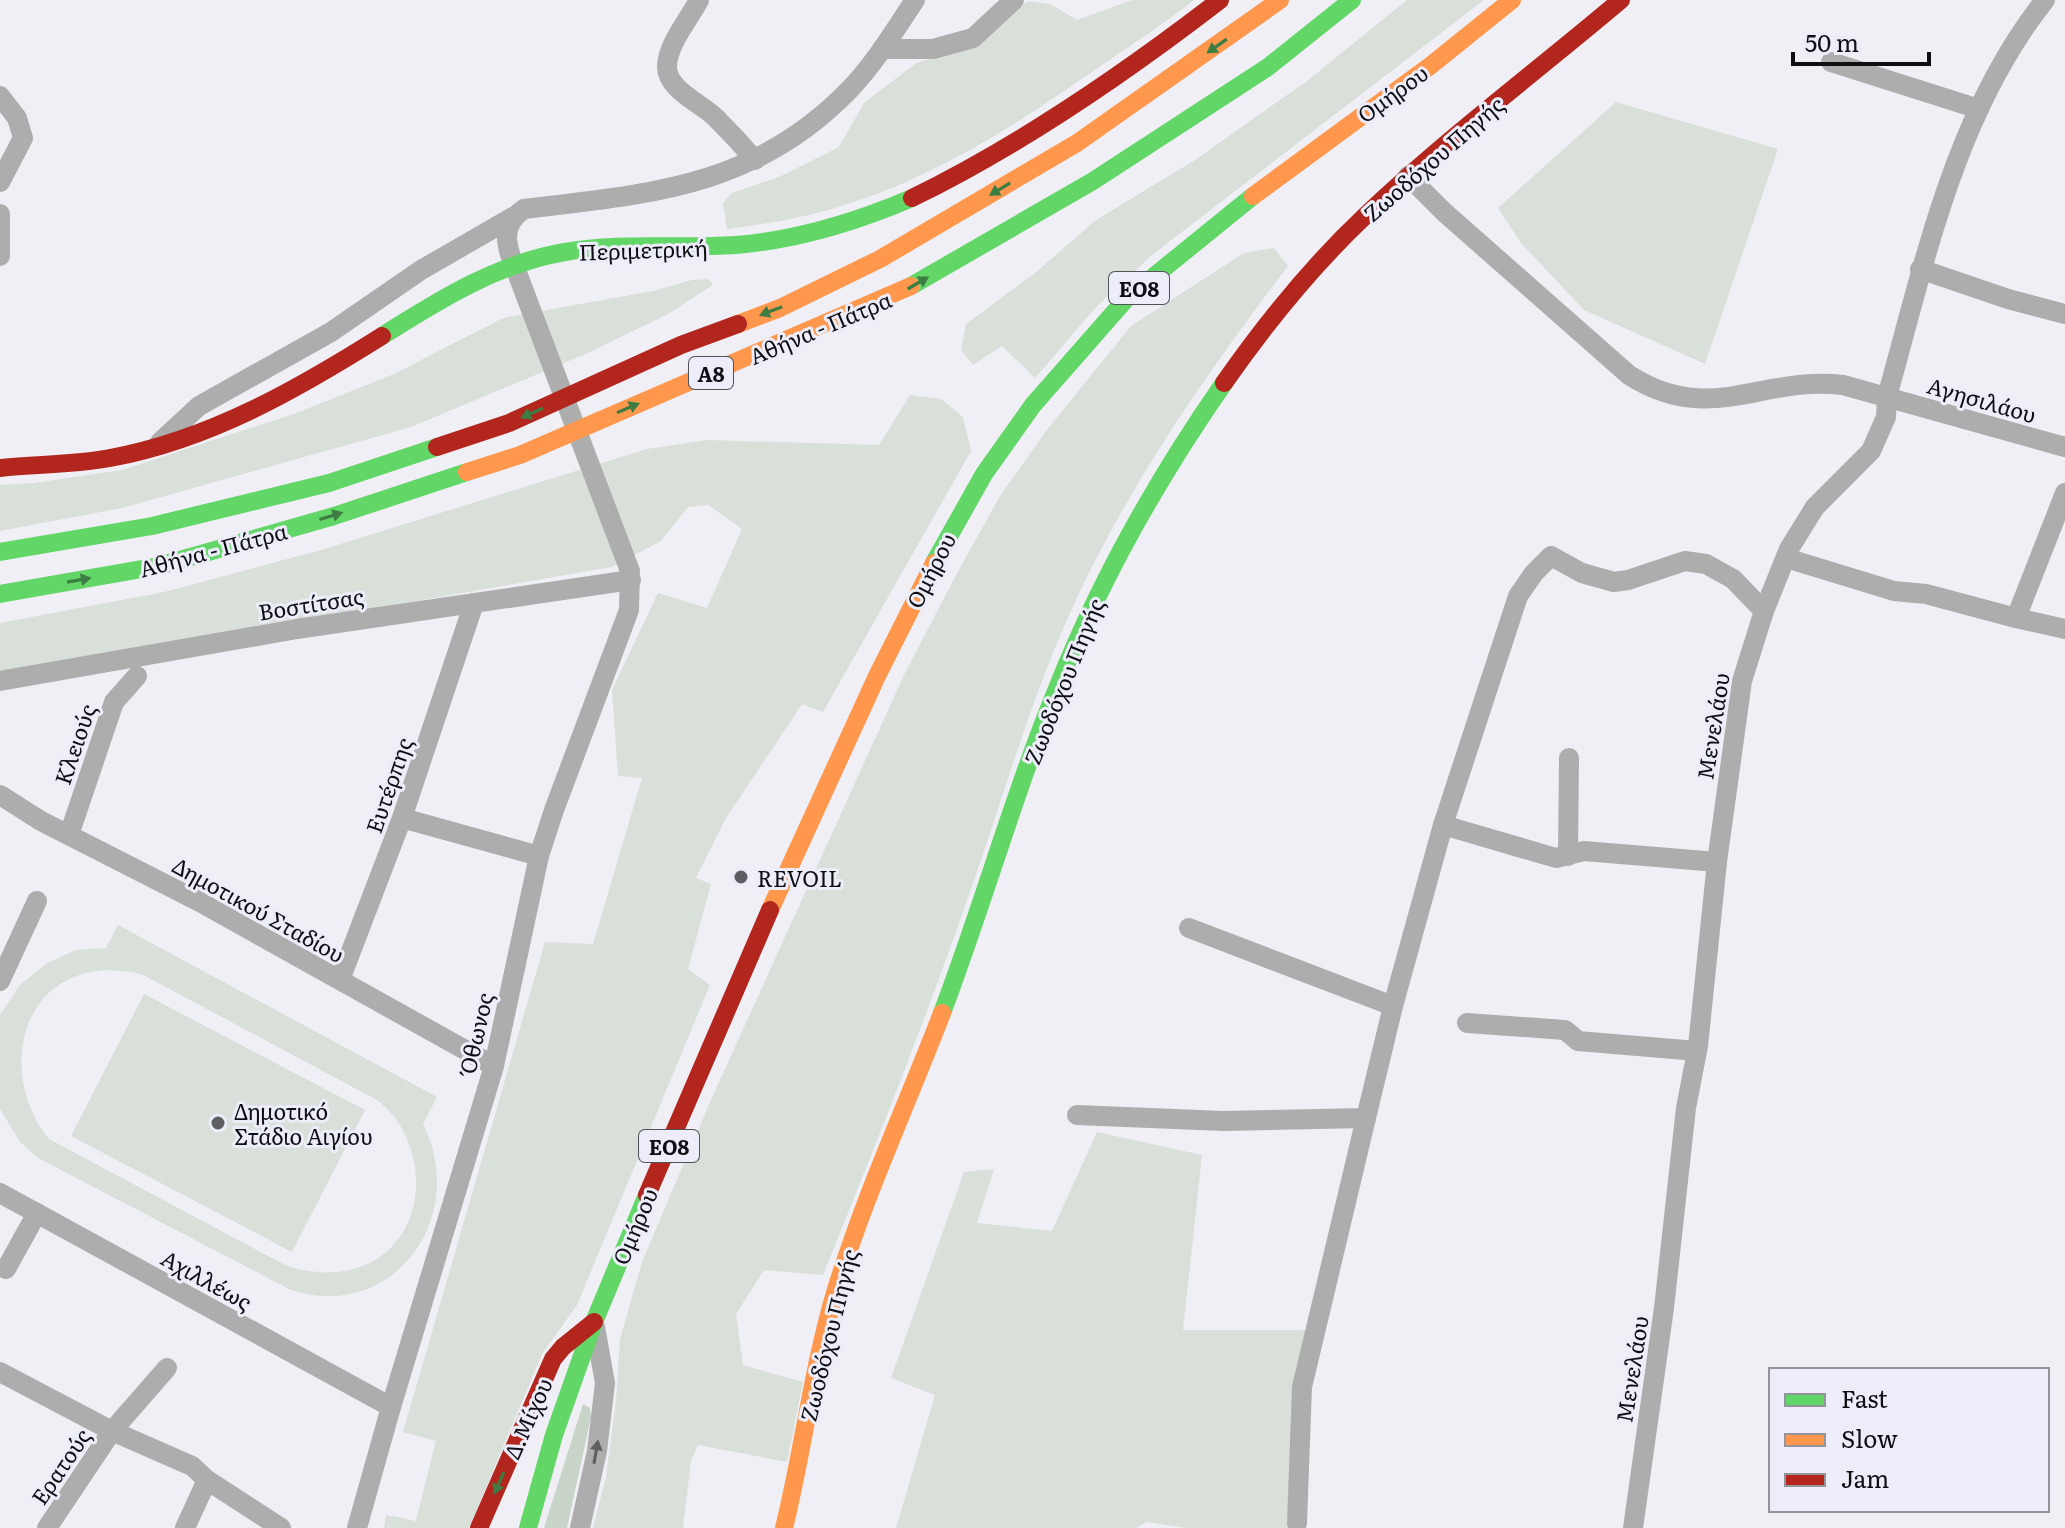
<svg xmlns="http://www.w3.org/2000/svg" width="2065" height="1528" viewBox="0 0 2065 1528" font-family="Literata,serif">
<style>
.green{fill:#d8e0d9;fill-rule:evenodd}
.forest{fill:#c8d4c8}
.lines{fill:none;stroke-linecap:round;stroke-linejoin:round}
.street{stroke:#aeadae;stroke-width:20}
.fast{stroke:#63d668;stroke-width:18}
.slow{stroke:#ff974d;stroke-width:18}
.jam{stroke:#b3261e;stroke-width:18}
.oneway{fill:#3d7c42}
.oneway2{fill:#5e5e60}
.poi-dot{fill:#5d5d62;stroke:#ecedf8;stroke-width:3}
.labels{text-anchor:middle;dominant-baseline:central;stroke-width:6;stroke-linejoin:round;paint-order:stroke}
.shield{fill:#ecedf8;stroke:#515258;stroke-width:2}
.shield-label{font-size:20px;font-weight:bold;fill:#0f0f13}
.street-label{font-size:22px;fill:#0f0f13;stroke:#ecedf8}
.poi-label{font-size:22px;fill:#0f0f13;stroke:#ecedf8;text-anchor:start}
</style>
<rect width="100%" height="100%" fill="#efeff5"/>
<g class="green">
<path d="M1132,0H1194C1164,24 1131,45 1099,67C1020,122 935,178 841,206C804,218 766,224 727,229L723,203L732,193L779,177L839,147L864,103L916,63L959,50L1029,1L1050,4L1077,20Z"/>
<polygon points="1407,0 1484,0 1152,255 1096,307 1035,378 1002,346 973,365 961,350 966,324 1035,273 1096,220 1195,160 1307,81"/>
<polygon points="1616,102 1778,149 1705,364 1584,310 1521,243 1498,208"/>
<path d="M1274,248L1288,266C1208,371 1131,481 1075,602C1029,701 1001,806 964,909C921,1032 872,1154 823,1275L764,1270L736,1314L743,1365L803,1382L787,1462L698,1445L691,1461L683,1528H593L606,1477L616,1400L620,1339L642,1262L710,1102L904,675L955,577L1000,496L1046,431L1131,326L1244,253Z"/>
<polygon points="708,279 713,285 668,314 588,353 411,427 122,508 0,531 0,485 34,483 122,470 294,414 394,374 503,318 653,291 692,280"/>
<polygon points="910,395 941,399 963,417 971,451 823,712 802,704 726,818 696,878 711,884 688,969 710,985 577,1305 542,1354 469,1528 384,1528 386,1515 416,1521 436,1441 403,1432 545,942 593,944 642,778 618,776 612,690 658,593 707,608 742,529 708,505 688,507 661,541 612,567 0,673 0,623 164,592 321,550 647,449 707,440 879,445"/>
<path d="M118,925L437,1097L423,1124C470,1217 392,1325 289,1289L38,1158L20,1142L0,1109V1015L20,985L47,963L76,950L106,948ZM105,970L134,972L147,977L377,1100C425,1136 432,1220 380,1257C352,1276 315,1276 285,1265L49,1139C0,1080 15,976 105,970Z"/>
<polygon points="144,994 365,1110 292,1252 71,1136"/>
<polygon points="1097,1132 1202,1155 1183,1330 1321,1330 1307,1386 1301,1528 1186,1528 1147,1522 1136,1528 896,1528 935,1395 891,1378 964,1172 994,1169 977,1223 1052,1231"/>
</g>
<polygon class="forest" points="583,1404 590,1408 591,1417 567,1528 544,1528"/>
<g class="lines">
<g class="street">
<path d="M699,0C689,19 667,45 667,67C667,90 703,104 717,119C730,132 743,146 755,160"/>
<polyline points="882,49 933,49 973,38 1014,0"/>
<polyline points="1831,62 1979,109"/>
<polyline points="0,96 17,118 23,138 0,182"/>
<path d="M1408,176L1444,212L1629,375C1710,427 1762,375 1843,385L2065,447"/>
<polyline points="0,214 0,256"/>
<polyline points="1920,269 2008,299 2065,314"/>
<polyline points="160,442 199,406 331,332 421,270 513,217"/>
<polyline points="1786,558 1894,591 1926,594 2016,618 2065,493"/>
<polyline points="2016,618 2065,629"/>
<polyline points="0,681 297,629 631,580"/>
<polyline points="0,795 41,821 198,901 494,1066"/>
<polyline points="402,818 539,856"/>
<polyline points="1443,825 1556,858 1584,851 1717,862"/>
<polyline points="69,835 114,702 137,676"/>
<polyline points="1568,856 1569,758"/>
<polyline points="1189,928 1393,1006"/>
<polyline points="340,980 402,818 474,603"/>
<polyline points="0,981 37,901"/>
<polyline points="1467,1023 1565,1030 1578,1041 1697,1051"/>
<polyline points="1077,1115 1223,1121 1366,1118 1393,1006 1443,825 1518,596 1534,573 1551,556 1582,573 1614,582 1628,580 1685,561 1706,564 1733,579 1764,611"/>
<polyline points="0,1193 391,1407"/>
<polyline points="6,1269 37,1213"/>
<polyline points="0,1372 112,1431 192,1466 207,1480 281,1528"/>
<polyline points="1297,1523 1302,1387 1366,1118"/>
<polyline points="47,1528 112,1431 167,1368"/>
<polyline points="185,1528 207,1480"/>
<path d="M357,1528L391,1407L494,1066L539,856L554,810L629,610L630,571L522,286C512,257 493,230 524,209C651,194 756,187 850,89C875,63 895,30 915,0"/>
<polyline points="580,1528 597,1451 605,1383 595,1327"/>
<path d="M1633,1528L1664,1308L1686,1108L1698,1046L1717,862L1742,681L1764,611L1789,549L1815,507L1871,451L1886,417L1887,397C1925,261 1955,113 2045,0"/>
</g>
<g class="fast">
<polyline points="911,286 1093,181 1268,67 1352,0"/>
<path d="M382,336C439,300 498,263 565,252C621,242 679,249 736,245C797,240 856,222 912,198"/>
<polyline points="0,552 152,526 329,483 437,447"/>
<polyline points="934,563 984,474 1033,405 1126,299 1253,196"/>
<polyline points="0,594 159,566 334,516 467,472"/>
<path d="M942,1013C983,905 1014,793 1058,686C1101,578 1158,478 1224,383"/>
<polyline points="528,1528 554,1435 594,1322 647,1195"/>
</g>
<g class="slow">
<polyline points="1253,196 1430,66 1512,0"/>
<polyline points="738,324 780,308 880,259 1077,143 1280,0"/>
<polyline points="467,472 520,455 911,286"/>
<polyline points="770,910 877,676 934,563"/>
<path d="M784,1528C803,1451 812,1372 834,1296C863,1199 906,1107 942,1013"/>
</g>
<g class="jam">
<path d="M912,198C1021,145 1124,74 1220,0"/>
<path d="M1224,383C1266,323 1312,266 1365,216C1446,139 1536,72 1621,0"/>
<polyline points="437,447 509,423 681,345 738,324"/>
<path d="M0,468C37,464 74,465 110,458C209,440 298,389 382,336"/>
<polyline points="647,1195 770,910"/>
<polyline points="479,1528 553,1359 563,1347 594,1322"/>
</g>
</g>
<defs><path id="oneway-solid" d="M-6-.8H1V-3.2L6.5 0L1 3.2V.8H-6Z" transform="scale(2)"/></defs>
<g class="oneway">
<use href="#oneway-solid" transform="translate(1217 46) rotate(145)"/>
<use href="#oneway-solid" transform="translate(1000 189) rotate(149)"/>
<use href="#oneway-solid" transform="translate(918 283) rotate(-30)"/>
<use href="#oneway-solid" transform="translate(771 311) rotate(159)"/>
<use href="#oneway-solid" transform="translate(628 408) rotate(-23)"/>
<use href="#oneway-solid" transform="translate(532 413) rotate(156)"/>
<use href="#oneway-solid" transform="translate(331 516) rotate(-17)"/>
<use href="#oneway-solid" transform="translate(79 580) rotate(-10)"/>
<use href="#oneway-solid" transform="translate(499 1483) rotate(114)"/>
</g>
<use class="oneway2" href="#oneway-solid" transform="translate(596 1452) rotate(-80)"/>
<g class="poi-dot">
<circle cx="741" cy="877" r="8"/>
<circle cx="218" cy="1123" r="8"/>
</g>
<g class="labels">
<g class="shield">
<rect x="1109" y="272" width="60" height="32" rx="6"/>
<rect x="689" y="357" width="44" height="32" rx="6"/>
<rect x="639" y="1130" width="60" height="32" rx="6"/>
</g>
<g class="shield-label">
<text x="1139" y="288">ΕΟ8</text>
<text x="711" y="373">Α8</text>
<text x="669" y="1146">ΕΟ8</text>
</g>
<g class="street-label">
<text transform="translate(1392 93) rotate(-36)">Ομήρου</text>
<text transform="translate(1433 158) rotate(-41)">Ζωοδόχου Πηγής</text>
<text transform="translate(643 249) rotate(-2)">Περιμετρική</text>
<text transform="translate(820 327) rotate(-23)">Αθήνα - Πάτρα</text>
<text transform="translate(1982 399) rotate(16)">Αγησιλάου</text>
<text transform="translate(213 549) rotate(-15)">Αθήνα - Πάτρα</text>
<text transform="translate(930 570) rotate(-63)">Ομήρου</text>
<text transform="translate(311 603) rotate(-9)">Βοστίτσας</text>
<text transform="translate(1063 681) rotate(-68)">Ζωοδόχου Πηγής</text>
<text transform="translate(1712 726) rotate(-81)">Μενελάου</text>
<text transform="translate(74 744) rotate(-71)">Κλειούς</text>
<text transform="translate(388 785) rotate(-71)">Ευτέρπης</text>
<text transform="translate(259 909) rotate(29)">Δημοτικού Σταδίου</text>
<text transform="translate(475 1033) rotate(-77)">Όθωνος</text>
<text transform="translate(634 1226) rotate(-67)">Ομήρου</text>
<text transform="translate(207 1279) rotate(29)">Αχιλλέως</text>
<text transform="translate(828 1335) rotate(-76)">Ζωοδόχου Πηγής</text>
<text transform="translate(1631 1369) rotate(-81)">Μενελάου</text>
<text transform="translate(527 1418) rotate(-66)">Δ.Μίχου</text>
<text transform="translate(60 1466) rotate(-56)">Ερατούς</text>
</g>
<g class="poi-label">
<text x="757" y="877">REVOIL</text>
<text x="234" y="1110">Δημοτικό<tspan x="234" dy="25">Στάδιο Αιγίου</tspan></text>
</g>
</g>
<rect x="1769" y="1368" width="280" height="144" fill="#ecedf8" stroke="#94949c" stroke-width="2"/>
<rect x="1785" y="1394" width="40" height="12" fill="#63d668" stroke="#94949c" stroke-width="2"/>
<text x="1841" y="1408" font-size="24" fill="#0f0f13">Fast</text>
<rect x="1785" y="1434" width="40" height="12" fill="#ff974d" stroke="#94949c" stroke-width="2"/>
<text x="1841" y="1448" font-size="24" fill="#0f0f13">Slow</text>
<rect x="1785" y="1474" width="40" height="12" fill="#b3261e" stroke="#94949c" stroke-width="2"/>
<text x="1841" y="1488" font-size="24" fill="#0f0f13">Jam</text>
<path d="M1793 52v12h136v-12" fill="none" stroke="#0f0f13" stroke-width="4"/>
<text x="1805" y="52" font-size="24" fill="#0f0f13" stroke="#ecedf8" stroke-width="6" paint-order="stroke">50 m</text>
</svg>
